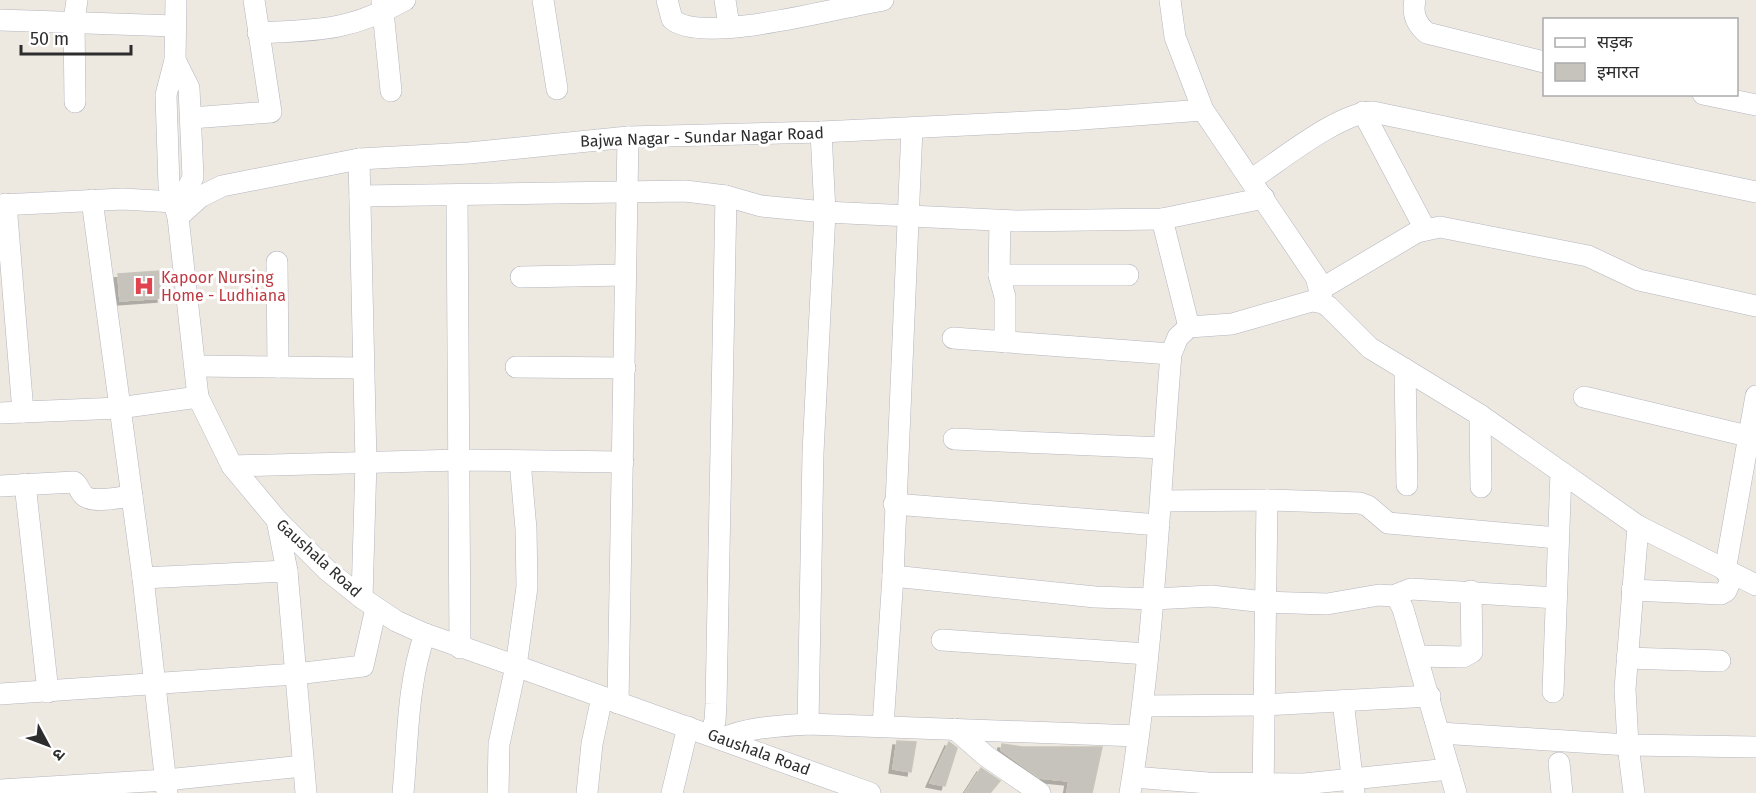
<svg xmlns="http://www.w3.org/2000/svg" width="1756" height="793" viewBox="0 0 1756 793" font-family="'Fira Sans','Noto Sans Devanagari',sans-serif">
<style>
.building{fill:#c6c3bc;stroke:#c9c5ba;stroke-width:1.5;filter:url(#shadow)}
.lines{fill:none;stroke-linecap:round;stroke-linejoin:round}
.minor-casing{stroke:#b4b5bf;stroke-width:22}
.minor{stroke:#fff;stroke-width:21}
.labels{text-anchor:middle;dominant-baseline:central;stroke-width:6;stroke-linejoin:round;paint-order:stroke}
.street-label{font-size:16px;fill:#2d2d2d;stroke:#fff}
.health-label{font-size:16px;fill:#be3a42;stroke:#fff;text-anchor:start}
</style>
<defs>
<filter id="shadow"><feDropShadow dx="-4" dy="4" stdDeviation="0" flood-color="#0004"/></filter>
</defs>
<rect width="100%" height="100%" fill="#ede9e1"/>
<g class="building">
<polygon points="159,271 161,298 120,301 118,274"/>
<polygon points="897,741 916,742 911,772 893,769"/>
<polygon points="949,742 957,748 945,786 930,783"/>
<polygon points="1002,744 1022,747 1102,747 1092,793 1067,793 1069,781 1040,778 1001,750"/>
<polygon points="981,768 1000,781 990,793 965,793"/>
</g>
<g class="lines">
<g class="minor-casing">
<g id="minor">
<polyline points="176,0 175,60 166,95 169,186 178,217 198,397 232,466 277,520 327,570 362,598 396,621 425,634 516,666 870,793"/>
<polyline points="543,0 557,89"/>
<path d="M667,0L672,19C701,46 843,6 883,0"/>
<polyline points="725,0 729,26"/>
<polyline points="1170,0 1175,37 1203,110 1316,277 1323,303"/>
<path d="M1415,0C1412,14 1416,24 1427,33L1544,62"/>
<polyline points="382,1 391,91"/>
<polyline points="0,20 174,26"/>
<path d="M258,33C319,30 350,31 405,0"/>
<polyline points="175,60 189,88 193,177 177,211"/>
<polyline points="1703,94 1756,105"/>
<polyline points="75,102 74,21 77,0"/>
<polyline points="1363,112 1425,229"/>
<polyline points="191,118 271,112 254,0"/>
<polyline points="359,159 366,462 362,598"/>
<path d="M1252,179C1281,160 1340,112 1373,112L1756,192"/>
<polyline points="457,195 460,648"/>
<polyline points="360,196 685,191 726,196 761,206 825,212 1016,221 1162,219 1264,198"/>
<polyline points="92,200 143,578"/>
<polyline points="6,204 23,412"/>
<polyline points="0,205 123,199 174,202"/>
<polyline points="178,217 200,197 222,186 359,159 469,153 628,137 821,132 1069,120 1203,110"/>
<polyline points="1162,219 1189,327"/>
<polyline points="1000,221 999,275 1005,297 1005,342"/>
<polyline points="277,262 278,367"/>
<polyline points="999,275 1128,275"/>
<polyline points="521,277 625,275"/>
<polyline points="1321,289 1417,232 1440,227 1588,256 1639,280 1756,306"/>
<polyline points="953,338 1171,354"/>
<polyline points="196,366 363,368"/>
<polyline points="516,367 625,368"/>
<polyline points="1405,369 1407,485"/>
<polyline points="1584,397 1756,438"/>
<polyline points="0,413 119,408 198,397"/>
<polyline points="1480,415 1481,487"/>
<polyline points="954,439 1163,448"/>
<polyline points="232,466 460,460 623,462"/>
<polyline points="25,484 48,692"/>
<path d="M0,486L74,482C80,486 79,493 86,497C97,503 120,497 132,496"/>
<polyline points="1162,501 1267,500 1360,503 1368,506 1388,523 1557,538"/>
<polyline points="894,504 1159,525"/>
<polyline points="277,520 287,571 306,793"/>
<polyline points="1725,571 1756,396"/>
<polyline points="893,576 1095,597 1154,599 1211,596 1265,602 1327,604 1379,595 1393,596 1398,599 1403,609 1456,793"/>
<polyline points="1632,590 1721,594 1726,591 1733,575"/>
<polyline points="1393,596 1411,589 1556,598"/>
<polyline points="942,640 1147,654"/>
<polyline points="1417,656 1463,657 1472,652 1471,591"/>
<polyline points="1627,658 1720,661"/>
<polyline points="1553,692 1561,472"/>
<polyline points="0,694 296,674 363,666 376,608"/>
<polyline points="1343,701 1354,793"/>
<polyline points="618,703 628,137"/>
<polyline points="1144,706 1263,705 1430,696"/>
<polyline points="808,724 813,453 825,212 821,132"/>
<polyline points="883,726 893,576 912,128"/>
<polyline points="955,729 986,756 1040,793"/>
<polyline points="1440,733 1628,745 1756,747"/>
<polyline points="710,735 715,721 716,704 726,196"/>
<path d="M721,739C749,727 778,726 808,724L1138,736"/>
<polyline points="1559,763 1562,793"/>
<polyline points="1133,777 1208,783 1304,784 1449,769"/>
<polyline points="0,790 166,780 303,766"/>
<polyline points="167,793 143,578 287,571"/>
<path d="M403,793C408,741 407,684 425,634"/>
<polyline points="498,793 499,744 516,666 527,587 526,529 520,461"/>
<polyline points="587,793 592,744 602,697"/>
<polyline points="672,793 688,727"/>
<path d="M1130,793C1154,648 1159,501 1171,354L1178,337L1189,327L1232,324L1312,301L1323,303L1329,307L1370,348L1480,415L1638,526L1756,585"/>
<polyline points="1263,793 1267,500"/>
<polyline points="1634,793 1628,745 1625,689 1638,526"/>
</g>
</g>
<use href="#minor" class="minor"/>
</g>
<defs>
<g id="hospital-bare" transform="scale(1.62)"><path d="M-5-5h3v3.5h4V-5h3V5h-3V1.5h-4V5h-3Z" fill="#e0444e" stroke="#fff" stroke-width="2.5" paint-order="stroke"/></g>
</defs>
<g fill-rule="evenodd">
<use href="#hospital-bare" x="144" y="286"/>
</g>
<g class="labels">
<g class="street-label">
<text transform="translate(702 137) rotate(-2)">Bajwa Nagar - Sundar Nagar Road</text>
<text transform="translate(319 558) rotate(42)">Gaushala Road</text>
<text transform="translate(759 752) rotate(20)">Gaushala Road</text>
</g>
<g class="health-label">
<text x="161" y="277">Kapoor Nursing<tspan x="161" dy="18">Home - Ludhiana</tspan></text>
</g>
</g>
<rect x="1543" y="18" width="195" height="78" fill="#ffffff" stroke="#ababab" stroke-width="1.5"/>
<rect x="1555" y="38" width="30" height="9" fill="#ffffff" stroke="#ababab" stroke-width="1.5"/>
<text x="1597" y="48" font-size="18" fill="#2d2d2d">सड़क</text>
<rect x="1555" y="63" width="30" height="18" fill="#c6c3bc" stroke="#ababab" stroke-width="1.5"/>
<text x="1597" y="78" font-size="18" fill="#2d2d2d">इमारत</text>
<g transform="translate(48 745) rotate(131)" stroke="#ffffff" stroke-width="4.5" paint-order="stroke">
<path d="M0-4.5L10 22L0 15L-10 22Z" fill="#2d2d2d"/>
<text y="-9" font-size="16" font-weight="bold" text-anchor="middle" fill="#2d2d2d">उ</text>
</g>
<path d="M21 45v9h110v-9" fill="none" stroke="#2d2d2d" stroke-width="3"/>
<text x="30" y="45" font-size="18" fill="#2d2d2d" stroke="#ffffff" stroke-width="4.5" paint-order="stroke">50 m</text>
</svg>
